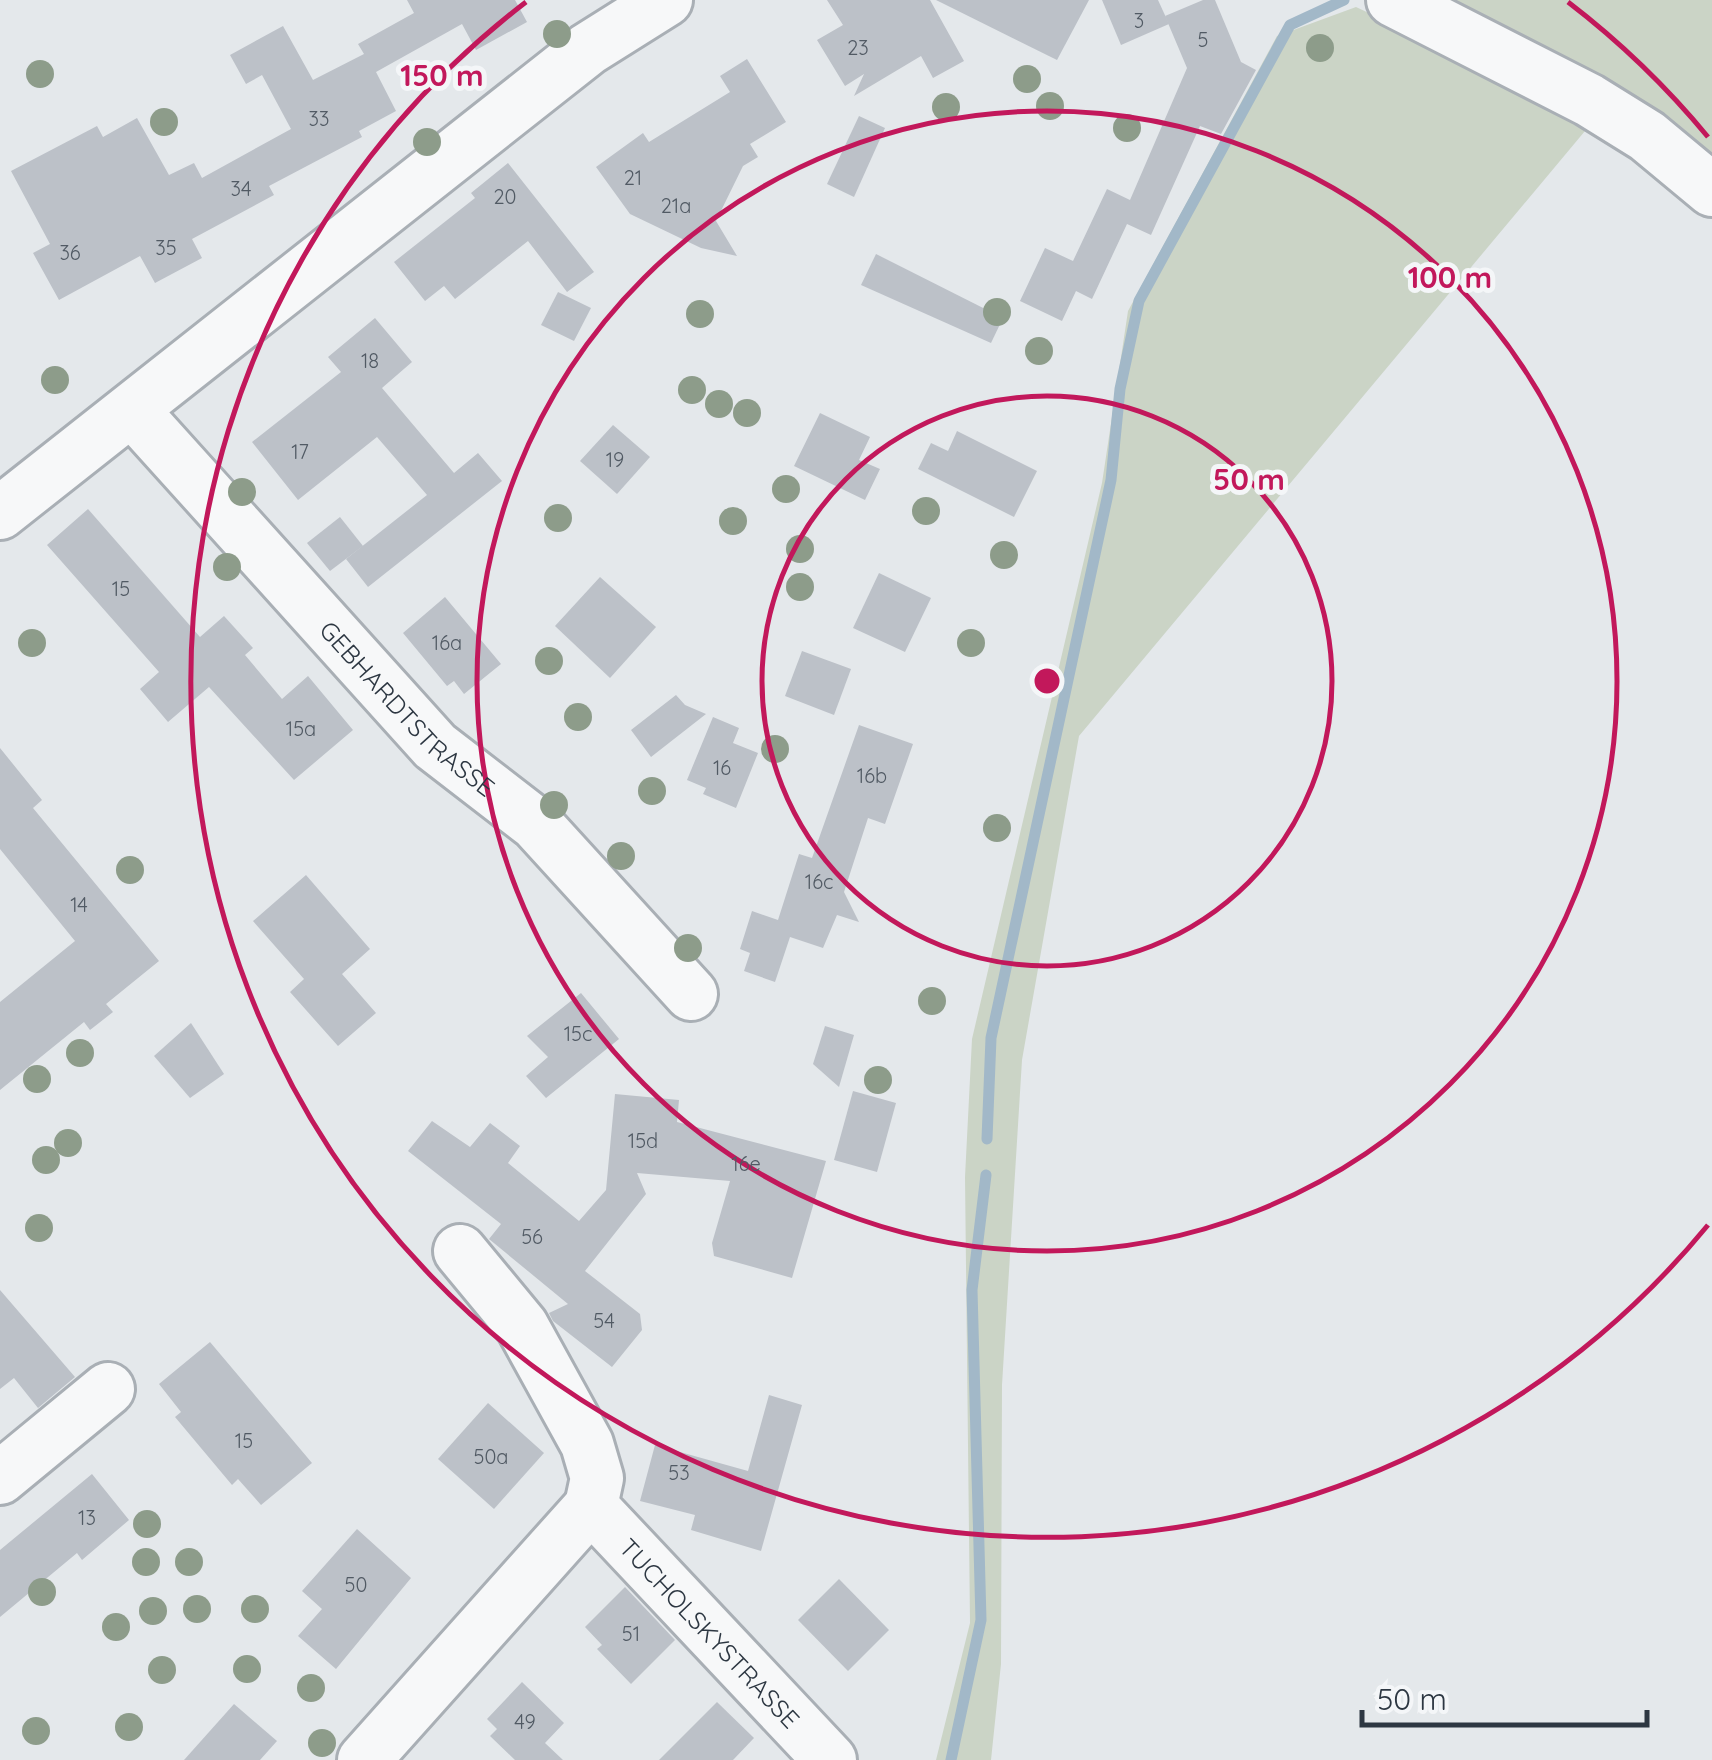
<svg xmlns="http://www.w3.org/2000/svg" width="1712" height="1760" viewBox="0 0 1712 1760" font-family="Quicksand,sans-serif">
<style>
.green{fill:#cbd4c6}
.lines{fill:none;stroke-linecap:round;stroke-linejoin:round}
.stream{stroke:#a2b8c8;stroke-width:11}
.building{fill:#bcc1c8}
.minor-casing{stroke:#a9afb5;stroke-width:58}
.minor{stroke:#f7f8f9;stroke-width:52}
.tree{fill:#8d9c8a}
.ring{fill:none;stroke:#c2185b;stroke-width:5}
.labels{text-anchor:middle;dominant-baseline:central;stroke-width:10;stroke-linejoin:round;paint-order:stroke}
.number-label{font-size:20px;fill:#515a64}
.street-label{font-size:25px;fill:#2d3742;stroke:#f4f6f8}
.centre{fill:#c2185b;stroke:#f4f6f8;stroke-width:5}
.ring-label{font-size:30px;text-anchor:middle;font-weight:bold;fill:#c2185b;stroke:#f4f6f8;stroke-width:10;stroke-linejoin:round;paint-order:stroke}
</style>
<rect width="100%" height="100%" fill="#e4e8eb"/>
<g class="green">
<polygon points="1416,0 1712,0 1712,173"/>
<polygon points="1356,7 1595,119 1079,736 1022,1060 1002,1385 1001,1664 991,1760 936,1760 970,1623 965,1177 972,1039 1102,483 1128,311 1277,36"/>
</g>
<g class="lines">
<g class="stream">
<polyline points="987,1139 991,1038 1111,480 1120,389 1139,301 1290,25 1344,0"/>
<polyline points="951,1760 981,1620 972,1290 986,1175"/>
</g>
</g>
<g class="building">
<polygon points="407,0 515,0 527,22 476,50 462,24 376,72 396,111 359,131 362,137 269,186 274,195 192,239 202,258 155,283 140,256 59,300 33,253 50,244 11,171 97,126 103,137 137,118 169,175 194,163 202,178 291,129 262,75 246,84 230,55 283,26 313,80 364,54 358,44 414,13"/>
<polygon points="827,0 930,0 964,61 933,78 921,56 854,96 864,74 845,86 817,40 843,25"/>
<polygon points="936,0 1089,0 1057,60"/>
<polygon points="1102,0 1158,0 1169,24 1121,45"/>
<polygon points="1203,0 1215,0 1241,62 1256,70 1221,134 1200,126 1151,235 1127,224 1092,299 1076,291 1062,321 1020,301 1045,248 1073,261 1107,189 1130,200 1187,68 1165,16"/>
<polygon points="747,59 786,122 750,144 758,157 743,166 716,221 737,256 701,248 630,214 596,167 643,133 649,142 730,92 720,76"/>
<polygon points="859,116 885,128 854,197 827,184"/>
<polygon points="508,163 594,272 567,292 528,241 455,299 444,286 425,301 394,262 475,198 471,193"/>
<polygon points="876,254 1003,318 991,343 861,285"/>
<polygon points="558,292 591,308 574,341 541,325"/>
<polygon points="375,318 412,362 382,388 454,473 478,453 502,481 368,587 346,559 427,495 377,437 298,500 252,442 341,372 328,357"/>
<polygon points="820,413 870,437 859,460 880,469 865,500 794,466"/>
<polygon points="613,425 650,457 617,494 580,461"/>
<polygon points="957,431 1037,471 1014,517 918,469 931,443 948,451"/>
<polygon points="88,509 200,637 224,616 253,648 245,655 282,699 308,676 353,730 294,780 209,687 168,722 140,689 159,672 47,545"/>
<polygon points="340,517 363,546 330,571 307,543"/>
<polygon points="879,573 931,598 905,652 853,628"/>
<polygon points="600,577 656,627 610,678 555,626"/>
<polygon points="445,597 501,664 464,694 454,681 447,686 403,633"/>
<polygon points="802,651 851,669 834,715 785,696"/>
<polygon points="676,695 685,705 706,714 651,757 631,730"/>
<polygon points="713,717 739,728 733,743 758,753 736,808 703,794 706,788 687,780"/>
<polygon points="859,725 913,744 885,824 868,818 844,892 859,922 837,915 823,948 790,937 775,982 744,971 750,953 740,949 752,911 778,920 799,854 812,858"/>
<polygon points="0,748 42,800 33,808 159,961 106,1004 113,1012 90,1030 84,1022 0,1090 0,1002 75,941 0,849"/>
<polygon points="306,875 370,949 342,974 376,1013 338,1046 290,992 304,979 253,921"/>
<polygon points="581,993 619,1039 546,1098 526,1076 548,1057 527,1036"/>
<polygon points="191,1023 224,1074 190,1098 154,1056"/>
<polygon points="825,1026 854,1035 839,1087 813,1064"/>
<polygon points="853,1091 896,1103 877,1172 834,1160"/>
<polygon points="615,1094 679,1100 677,1122 826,1161 792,1278 714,1256 712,1243 730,1181 637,1173 646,1194 585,1271 640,1314 642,1330 612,1367 553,1321 549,1313 568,1304 489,1239 501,1224 408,1151 432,1121 470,1147 490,1123 520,1146 508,1163 579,1221 606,1190"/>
<polygon points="0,1290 75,1377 38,1408 14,1378 0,1389"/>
<polygon points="210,1342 312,1463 261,1505 238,1479 232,1485 175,1417 181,1412 159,1384"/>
<polygon points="769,1395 802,1405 761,1551 691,1530 695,1515 640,1501 655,1445 748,1471"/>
<polygon points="488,1403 544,1453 494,1509 438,1459"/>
<polygon points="92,1474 129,1520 82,1560 77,1553 0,1617 0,1550"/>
<polygon points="357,1529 411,1578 336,1669 298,1636 322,1609 302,1591"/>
<polygon points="839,1579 889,1630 848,1671 798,1620"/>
<polygon points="625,1587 675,1640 631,1684 597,1649 602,1645 585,1627"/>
<polygon points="522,1682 564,1723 545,1743 563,1760 515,1760 490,1736 497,1729 487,1719"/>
<polygon points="717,1702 754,1738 733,1760 659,1760"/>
<polygon points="234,1704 277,1741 260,1760 184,1760"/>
</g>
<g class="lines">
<g class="minor-casing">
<g id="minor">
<polyline points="1393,0 1589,100 1647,136 1712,190"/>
<path id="s1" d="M133,411L435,746L536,824L691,994"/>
<polyline points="0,513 588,49 666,0"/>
<path id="s2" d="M460,1251L522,1326L587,1444L597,1478L591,1506L830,1760"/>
<polyline points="0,1478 108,1389"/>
<polyline points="364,1760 591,1506"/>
</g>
</g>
<use href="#minor" class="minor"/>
</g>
<g class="tree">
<circle cx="557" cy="34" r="14"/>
<circle cx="1320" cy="48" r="14"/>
<circle cx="40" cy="74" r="14"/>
<circle cx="1027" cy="79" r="14"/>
<circle cx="1050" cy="106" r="14"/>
<circle cx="946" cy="107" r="14"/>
<circle cx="164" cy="122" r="14"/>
<circle cx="1127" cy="128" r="14"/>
<circle cx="427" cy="142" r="14"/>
<circle cx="997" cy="312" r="14"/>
<circle cx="700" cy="314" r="14"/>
<circle cx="1039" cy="351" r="14"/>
<circle cx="55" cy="380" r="14"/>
<circle cx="692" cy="390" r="14"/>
<circle cx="719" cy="404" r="14"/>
<circle cx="747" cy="413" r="14"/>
<circle cx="786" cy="489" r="14"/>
<circle cx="242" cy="492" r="14"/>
<circle cx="926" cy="511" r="14"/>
<circle cx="558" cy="518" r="14"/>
<circle cx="733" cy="521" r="14"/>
<circle cx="800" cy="549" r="14"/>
<circle cx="1004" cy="555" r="14"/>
<circle cx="227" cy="567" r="14"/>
<circle cx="800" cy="587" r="14"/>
<circle cx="32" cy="643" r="14"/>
<circle cx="971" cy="643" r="14"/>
<circle cx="549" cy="661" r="14"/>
<circle cx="578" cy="717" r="14"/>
<circle cx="775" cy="749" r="14"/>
<circle cx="652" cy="791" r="14"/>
<circle cx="554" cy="805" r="14"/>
<circle cx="997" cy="828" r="14"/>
<circle cx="621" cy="856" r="14"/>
<circle cx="130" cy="870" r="14"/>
<circle cx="688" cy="948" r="14"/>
<circle cx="932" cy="1001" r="14"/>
<circle cx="80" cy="1053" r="14"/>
<circle cx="37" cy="1079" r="14"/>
<circle cx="878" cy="1080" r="14"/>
<circle cx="68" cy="1143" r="14"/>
<circle cx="46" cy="1160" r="14"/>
<circle cx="39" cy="1228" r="14"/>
<circle cx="147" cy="1524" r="14"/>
<circle cx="146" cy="1562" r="14"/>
<circle cx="189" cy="1562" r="14"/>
<circle cx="42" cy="1592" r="14"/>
<circle cx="197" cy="1609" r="14"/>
<circle cx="255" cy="1609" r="14"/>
<circle cx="153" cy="1611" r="14"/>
<circle cx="116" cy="1627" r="14"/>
<circle cx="247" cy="1669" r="14"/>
<circle cx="162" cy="1670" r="14"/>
<circle cx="311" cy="1688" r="14"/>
<circle cx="129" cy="1727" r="14"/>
<circle cx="36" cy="1731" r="14"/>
<circle cx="322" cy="1743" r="14"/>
</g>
<g class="ring">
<circle cx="1047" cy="681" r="285"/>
<circle cx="1047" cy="681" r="570"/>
<path d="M1708 1225A856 856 0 1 1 526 2M1568 2A856 856 0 0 1 1708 137"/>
</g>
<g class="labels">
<g class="number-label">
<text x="1139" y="20">3</text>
<text x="1203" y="39">5</text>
<text x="858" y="47">23</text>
<text x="319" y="118">33</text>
<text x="633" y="177">21</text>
<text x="241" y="188">34</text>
<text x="505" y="196">20</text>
<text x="676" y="205">21a</text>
<text x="166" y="247">35</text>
<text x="70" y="252">36</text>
<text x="370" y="360">18</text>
<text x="300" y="451">17</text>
<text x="615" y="459">19</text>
<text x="121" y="588">15</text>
<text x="447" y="642">16a</text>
<text x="301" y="728">15a</text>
<text x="722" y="767">16</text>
<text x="872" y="775">16b</text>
<text x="819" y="881">16c</text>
<text x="79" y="904">14</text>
<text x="578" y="1033">15c</text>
<text x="643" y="1140">15d</text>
<text x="746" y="1163">16e</text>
<text x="532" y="1236">56</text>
<text x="604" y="1320">54</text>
<text x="244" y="1440">15</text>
<text x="491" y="1456">50a</text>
<text x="679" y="1472">53</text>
<text x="87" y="1517">13</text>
<text x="356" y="1584">50</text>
<text x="631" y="1633">51</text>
<text x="525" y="1721">49</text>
</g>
<g class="street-label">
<text stroke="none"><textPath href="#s1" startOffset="405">GEBHARDTSTRASSE</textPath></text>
<text stroke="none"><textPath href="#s2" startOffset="470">TUCHOLSKYSTRASSE</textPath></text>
</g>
</g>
<circle cx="1047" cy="681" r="15" class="centre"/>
<g class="ring-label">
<text x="442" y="86">150 m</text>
<text x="1450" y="288">100 m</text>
<text x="1249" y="490">50 m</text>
</g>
<path d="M1362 1710v15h285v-15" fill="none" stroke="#2d3742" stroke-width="5"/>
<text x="1377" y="1710" font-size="30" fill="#2d3742" stroke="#f4f6f8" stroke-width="8" paint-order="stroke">50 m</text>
</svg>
